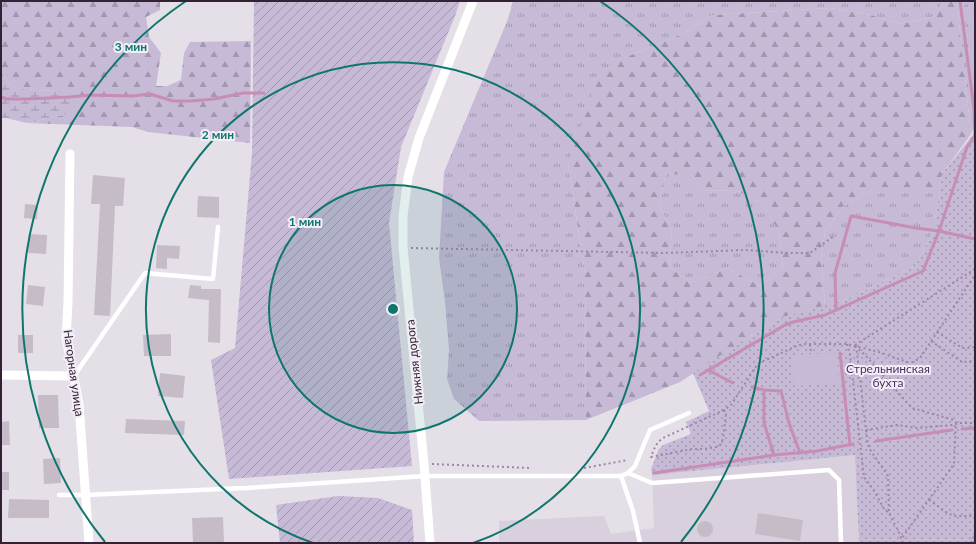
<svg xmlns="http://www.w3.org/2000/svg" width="976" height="544" viewBox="0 0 976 544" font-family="Lato,sans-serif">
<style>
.built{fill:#d8d0dc}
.grass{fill:url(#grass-tufts)}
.forest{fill:url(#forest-firs);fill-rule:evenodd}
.wetland{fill:url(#wetland-marsh)}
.park{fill:url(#park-dots)}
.garden{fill:url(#garden-furrows)}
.pitch{fill:#c6bad7}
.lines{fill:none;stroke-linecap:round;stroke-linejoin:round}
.stream{stroke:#c78db5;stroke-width:3}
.building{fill:#c5bcc8}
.path{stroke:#a283a8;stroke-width:2;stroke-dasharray:2 3;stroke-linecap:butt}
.lane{stroke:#fff;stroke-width:4.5}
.street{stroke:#fff;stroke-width:9}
.ring{fill:none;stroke:#0f766e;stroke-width:2}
.labels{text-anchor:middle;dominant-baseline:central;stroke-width:4;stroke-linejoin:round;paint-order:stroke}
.street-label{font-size:12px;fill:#332236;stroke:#f3eef5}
.park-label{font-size:12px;fill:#4e3167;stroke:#f3eef5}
.centre{fill:#0f766e;stroke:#f3eef5;stroke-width:2}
.ring-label{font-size:12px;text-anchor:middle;font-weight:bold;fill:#0f766e;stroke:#f3eef5;stroke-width:4;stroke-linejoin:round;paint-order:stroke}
</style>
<defs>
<pattern id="grass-tufts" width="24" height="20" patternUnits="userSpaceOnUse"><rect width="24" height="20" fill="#c6bad7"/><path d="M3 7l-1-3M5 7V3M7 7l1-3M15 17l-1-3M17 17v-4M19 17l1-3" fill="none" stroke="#a197af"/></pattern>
<pattern id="forest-firs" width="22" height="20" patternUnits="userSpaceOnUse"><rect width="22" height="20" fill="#c6bad7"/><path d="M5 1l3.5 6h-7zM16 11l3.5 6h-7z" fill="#a197af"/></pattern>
<pattern id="wetland-marsh" width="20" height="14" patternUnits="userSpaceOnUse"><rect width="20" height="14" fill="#c6bad7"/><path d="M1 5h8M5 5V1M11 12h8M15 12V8" fill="none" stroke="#a197af"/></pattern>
<pattern id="park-dots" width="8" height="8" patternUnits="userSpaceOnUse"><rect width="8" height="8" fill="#c6bad7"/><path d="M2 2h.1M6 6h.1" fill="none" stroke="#a197af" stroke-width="1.8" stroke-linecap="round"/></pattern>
<pattern id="garden-furrows" width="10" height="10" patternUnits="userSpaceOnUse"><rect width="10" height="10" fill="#c6bad7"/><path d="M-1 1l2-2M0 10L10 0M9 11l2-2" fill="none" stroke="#a197af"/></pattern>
</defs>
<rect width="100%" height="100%" fill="#e5dfe8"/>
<polygon class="built" points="855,455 859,543 499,543 499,521 604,516 611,534 654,528 652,475"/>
<g class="grass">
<polygon points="513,1 942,1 937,16 901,24 871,15 831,8 712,15 682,34 624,58 568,164 585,273 586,420 479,421 454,399 447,379 449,350 445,302 439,258 444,172 508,19"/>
<polygon points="967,1 975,1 975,124 971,134 958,13"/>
<polygon points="666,174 685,175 700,191 735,190 763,204 779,232 783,268 760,286 727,268 691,283 669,267 672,231 659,205"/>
<polygon points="876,188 940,188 933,232 915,266 845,300 825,306 821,257 825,232 843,206"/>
</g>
<g class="forest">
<polygon points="1,1 160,1 160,10 146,17 149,37 161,53 156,86 167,86 181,80 184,53 190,42 251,41 250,143 148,132 132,127 27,123 68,114 55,91 19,89 9,84 1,71"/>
<path d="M942,1H967L958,13L971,134L942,174L940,188H876L843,206L825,232L821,257L825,306L783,317L749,337L680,382L586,420L585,273L568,164L597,79L624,58L682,34L712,15L831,8L871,15L901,24L937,16ZM666,174L685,175L700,191L735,190L763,204L779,232L783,268L760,286L727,268L691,283L669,267L672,231L659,205Z"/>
</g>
<polygon class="wetland" points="1,71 9,84 19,89 55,91 69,93 75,105 68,114 27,123 6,118 1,118"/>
<polygon class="park" points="975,132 975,543 859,543 855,455 652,475 651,469 659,449 663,445 691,434 686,422 709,411 693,373 749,337 783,317 845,300 915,266 933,232 940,188 942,174"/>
<g class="garden">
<polygon points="254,1 460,1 455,16 401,147 389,223 412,466 229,479 211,360 235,348 252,153"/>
<polygon points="338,496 378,498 412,510 414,543 280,543 276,505"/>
</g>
<polygon class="pitch" points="837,353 839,384 794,386 792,355"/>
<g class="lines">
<g class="stream">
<polyline points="960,1 974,109 975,140"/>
<polyline points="1,97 7,99 27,99 70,97 90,95 132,96 150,94 173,101 191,101 214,99 243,93 264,93"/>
<polyline points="836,310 835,273 851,216 916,228 939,231 975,239"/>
<polyline points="840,353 850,445"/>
<polyline points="708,370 733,383"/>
<polyline points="700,375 785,325 793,322 825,315 923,271 939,231 967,147 974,137"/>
<polyline points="752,387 764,390 781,391 789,423 800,453"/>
<polyline points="764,390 764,423 774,455"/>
<polyline points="962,429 975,428"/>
<polyline points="876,441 952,430"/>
<polyline points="654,473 774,455 817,451 853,444"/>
</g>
</g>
<g class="building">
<polygon points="93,175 125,178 123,206 115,206 110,316 94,315 100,204 91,204"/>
<polygon points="198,196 219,197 219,218 197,217"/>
<polygon points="25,204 38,205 37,219 24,218"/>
<polygon points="29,234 47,235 46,254 28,253"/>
<polygon points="157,245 180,246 179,259 167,258 167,269 156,268"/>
<polygon points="28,285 45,287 43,306 26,304"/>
<polygon points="190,285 201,286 201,289 221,289 220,343 208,342 209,300 188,298"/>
<polygon points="171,334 171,356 144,356 143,335"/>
<rect x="18" y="335" width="15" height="18"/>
<polygon points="160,373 185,376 183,398 158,396"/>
<polygon points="38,395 58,395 59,428 39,428"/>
<polygon points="126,419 185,421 184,435 125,433"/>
<polygon points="9,421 10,445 1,445 1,422"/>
<polygon points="60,458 61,483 44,484 43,459"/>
<rect x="1" y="472" width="8" height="18"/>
<polygon points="9,499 49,500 49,518 8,518"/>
<polygon points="758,513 803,520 800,541 755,534"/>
<polygon points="223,517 224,543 193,543 192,518"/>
<circle cx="705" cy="529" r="8"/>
</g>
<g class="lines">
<g class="path">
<polyline points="411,248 664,253 746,250 787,253 810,253 834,236"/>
<polyline points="937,332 959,346 963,348 975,347"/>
<polyline points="931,341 962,362 975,361"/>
<polyline points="810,344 811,353"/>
<polyline points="847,344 850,355 864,477 873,489 884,509 888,512"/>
<polyline points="855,345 975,269"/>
<polyline points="855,346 866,356 912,408 954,420 956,423 954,464 902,538"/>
<polyline points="855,346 857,352 867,439 869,448 888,476 889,513 899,533 903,543"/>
<path d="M724,410L726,414L723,439L720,445L717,447L703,449H692L651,457C654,449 656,443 663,438L724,410L731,405L755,368L759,363L799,345L806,344H847L879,352L907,362H913L920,358L975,275"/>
<polyline points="866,430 897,425 918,428 953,425 959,423 975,423"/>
<polyline points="432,464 532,468"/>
<polyline points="584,468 628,460"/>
<polyline points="929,500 949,514 956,516 975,516"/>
<polyline points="971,543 975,534"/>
</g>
<g class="lane">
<polyline points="74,376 145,273 213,279 218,227"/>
<polyline points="628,473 652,483 829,470 839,480 841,543"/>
<polyline points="621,476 633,511 640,543"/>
<polyline points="59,495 85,495 246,488 425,476 621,476 628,473 635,466 650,430 689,413"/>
</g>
<g class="street">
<polyline points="70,154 68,303 66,338 79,404 89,543"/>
<polyline points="1,375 74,376"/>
<polyline points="430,543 424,464 403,247 403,216 408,177 419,138 473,1"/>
</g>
</g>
<circle cx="393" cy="309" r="124" fill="#0f766e" fill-opacity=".12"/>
<g class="ring">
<circle cx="393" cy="309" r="124"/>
<path d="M313 543A247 247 0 1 1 473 543"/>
<path d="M105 542A371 371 0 0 1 186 1M600 1A371 371 0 0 1 681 542"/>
</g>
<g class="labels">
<g class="street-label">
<text transform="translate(414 362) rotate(-96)">Нижняя дорога</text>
<text transform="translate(74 373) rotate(82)">Нагорная улица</text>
</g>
<g class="park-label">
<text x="888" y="368">Стрельнинская<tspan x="888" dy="14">бухта</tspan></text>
</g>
</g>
<circle cx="393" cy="309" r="6" class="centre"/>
<g class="ring-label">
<text x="131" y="51">3 мин</text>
<text x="218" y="139">2 мин</text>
<text x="305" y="226">1 мин</text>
</g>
<rect width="976" height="544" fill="none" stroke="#332236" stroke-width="4"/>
</svg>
